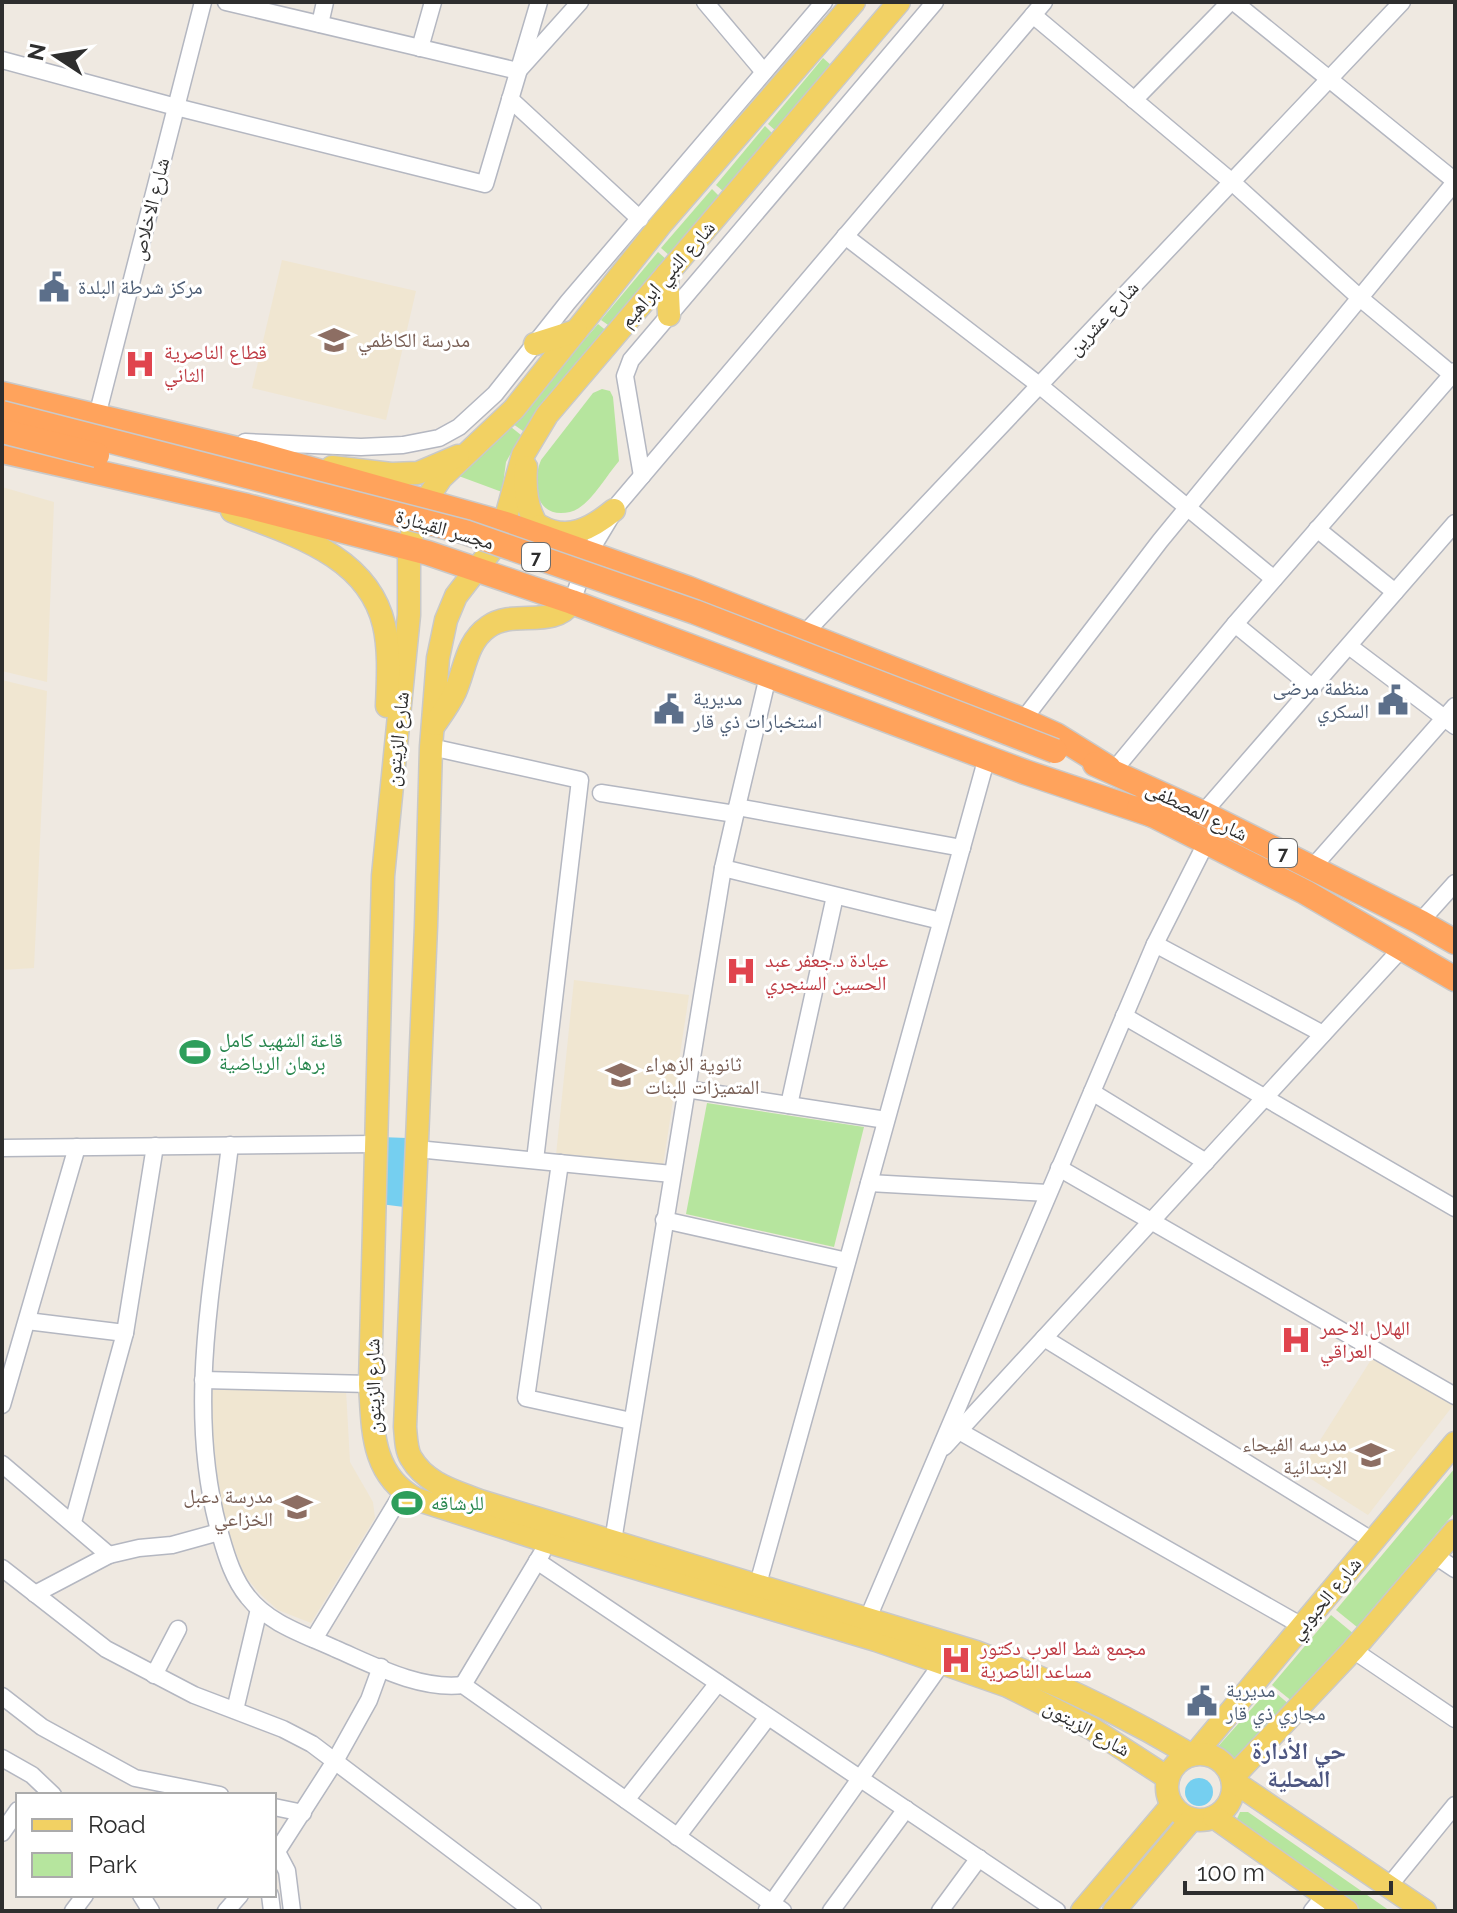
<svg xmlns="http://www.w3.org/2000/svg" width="1457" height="1913" viewBox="0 0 1457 1913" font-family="Raleway,'Noto Naskh Arabic',sans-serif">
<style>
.education{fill:#f0e6d1}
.green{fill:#b6e59e}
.water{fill:#75cff0}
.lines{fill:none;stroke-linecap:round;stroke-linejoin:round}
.minor-casing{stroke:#b4b7c1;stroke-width:19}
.major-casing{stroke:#c9c9c9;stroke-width:25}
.highway-casing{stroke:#c9c9c9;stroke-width:27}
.minor{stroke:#fff;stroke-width:16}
.major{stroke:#f2d163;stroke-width:22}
.highway{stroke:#ffa35c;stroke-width:24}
.highway-bridge-casing{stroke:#c9c9c9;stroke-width:27;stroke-linecap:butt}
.highway-bridge{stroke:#ffa35c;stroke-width:24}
.labels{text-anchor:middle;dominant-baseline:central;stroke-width:6;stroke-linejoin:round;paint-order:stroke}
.shield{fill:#fff;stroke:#6d6d6d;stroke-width:2}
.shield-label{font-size:18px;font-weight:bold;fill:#2e2e2e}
.street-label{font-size:20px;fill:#2e2e2e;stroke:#fff}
.service-label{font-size:20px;fill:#4e5e75;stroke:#fff;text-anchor:start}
.education-label{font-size:20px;fill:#785e54;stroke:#fff;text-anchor:start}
.health-label{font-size:20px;fill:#be3a42;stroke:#fff;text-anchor:start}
.leisure-label{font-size:20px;fill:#27864d;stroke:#fff;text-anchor:start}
.quarter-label{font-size:24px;font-weight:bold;fill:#4d5680;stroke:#fff}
</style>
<rect width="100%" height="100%" fill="#efe9e1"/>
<g class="education">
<polygon points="282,260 416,291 386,420 252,388"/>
<polygon points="2,487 54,502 47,682 2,671"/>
<polygon points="2,680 47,691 34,968 2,970"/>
<polygon points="574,980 689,995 663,1166 556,1155"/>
<polygon points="1376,1352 1455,1403 1368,1515 1300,1472"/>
<polygon points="208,1390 346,1390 350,1462 373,1502 375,1518 311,1623 278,1610 261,1595 244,1575 221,1511"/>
</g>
<g class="green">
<polygon points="823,58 832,66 776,131 768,124"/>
<polygon points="765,126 774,135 724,192 716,185"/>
<polygon points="712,189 720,197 670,256 661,248"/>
<polygon points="658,252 667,260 611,327 601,320"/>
<polygon points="598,324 608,332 523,431 513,424"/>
<path d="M602,389L610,391L613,397L619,461C607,475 594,498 579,508C573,512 567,513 561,513C533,513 533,479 541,460L593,393Z"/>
<polygon points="511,427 521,435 506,462 502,492 456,475 485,452"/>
<polygon points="707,1103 864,1127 834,1247 686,1214"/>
<polygon points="1455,1468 1455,1512 1357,1627 1336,1610"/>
<polygon points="1331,1615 1354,1634 1293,1702 1272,1685"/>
<polygon points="1270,1688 1290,1705 1236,1768 1214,1751"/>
<polygon points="1240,1812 1248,1812 1390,1911 1358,1911 1240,1830 1236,1821"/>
</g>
<g class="water">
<polygon points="380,1137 407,1138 404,1207 380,1204"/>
<circle cx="1199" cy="1792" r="14"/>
</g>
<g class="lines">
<g class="minor-casing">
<g id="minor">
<polyline points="226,2 518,71 580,2"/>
<polyline points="705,2 764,72"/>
<polyline points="1234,2 1455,181"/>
<polyline points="1033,15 1232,182 1360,298 1455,377"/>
<polyline points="320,24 325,2"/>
<polyline points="420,48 433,2"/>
<polyline points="2,60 176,107 485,184 539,2"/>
<polyline points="510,99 640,219"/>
<polyline points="1134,100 1230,2"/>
<polyline points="845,236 1039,385 1274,579"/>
<polyline points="97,416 203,2"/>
<polyline points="245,442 361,447 403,445 439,438 459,427 495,394 568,302 824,2"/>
<polyline points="642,476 625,376 631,360 935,2"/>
<polyline points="1317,529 1395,592"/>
<polyline points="572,602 589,553 619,503 1044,2"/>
<polyline points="1235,624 1313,688"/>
<polyline points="804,634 1402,2"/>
<polyline points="1349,646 1455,726"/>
<polyline points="1023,720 1160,541 1455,182"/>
<polyline points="431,747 580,780 535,1160"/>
<polyline points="1114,770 1235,624 1455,371"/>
<polyline points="601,793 735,814"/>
<polyline points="737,807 768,676"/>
<polyline points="1203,813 1455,523"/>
<polyline points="723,868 941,921"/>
<polyline points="1312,868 1455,706"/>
<polyline points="1420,922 1455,883"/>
<polyline points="1155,944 1323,1034"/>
<polyline points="1124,1016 1455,1208"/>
<polyline points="686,1089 886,1120"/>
<polyline points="1092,1092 1206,1162"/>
<polyline points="789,1105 835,896"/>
<path d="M230,1145C215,1275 183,1409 221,1537C227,1558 234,1580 248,1597C269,1624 306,1635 336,1649C375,1666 420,1690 463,1685L783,1911"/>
<polyline points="2,1148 376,1144"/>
<polyline points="417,1149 672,1174"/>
<polyline points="560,1163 526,1398 631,1421"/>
<polyline points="1059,1168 1455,1396"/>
<polyline points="869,1183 1048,1193"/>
<polyline points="664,1220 847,1261"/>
<polyline points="27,1321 125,1333"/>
<polyline points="1044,1338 1373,1541"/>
<polyline points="203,1380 370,1384"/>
<polyline points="2,1405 77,1147"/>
<polyline points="959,1431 1302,1626"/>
<polyline points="944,1447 1403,947"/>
<polyline points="2,1464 109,1555"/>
<polyline points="73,1522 125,1333 155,1146"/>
<polyline points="613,1541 723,868 737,807 962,848"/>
<polyline points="1434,1555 1455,1569"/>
<polyline points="537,1561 1057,1911"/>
<polyline points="2,1568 106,1649 194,1695 283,1729 312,1744 533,1911"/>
<polyline points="758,1584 987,757"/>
<polyline points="35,1594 109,1555 139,1548 172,1545 219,1532"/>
<polyline points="868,1618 1155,944 1207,841"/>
<polyline points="314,1639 403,1492"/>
<polyline points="1353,1650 1455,1719"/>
<polyline points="154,1675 178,1629"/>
<polyline points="463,1685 542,1553"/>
<polyline points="2,1696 42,1727 135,1778 220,1795"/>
<polyline points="235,1710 259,1609"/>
<polyline points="2,1758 32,1775 53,1795"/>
<polyline points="626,1800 718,1683"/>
<polyline points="274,1807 303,1813"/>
<polyline points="2,1833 18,1810"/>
<polyline points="677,1837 768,1717"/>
<polyline points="277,1852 287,1871 292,1911"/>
<polyline points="274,1856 335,1761 369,1700 381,1667"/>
<polyline points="1389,1886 1455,1805"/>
<polyline points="141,1895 151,1911"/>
<polyline points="270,1895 272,1911"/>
<polyline points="767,1910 942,1663"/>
<polyline points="73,1911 85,1895"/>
<polyline points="226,1911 240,1895"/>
<polyline points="831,1911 906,1809"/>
<polyline points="940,1911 979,1858"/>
<polyline points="1312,1911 1325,1895"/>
</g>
</g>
<g class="major-casing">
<g id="major">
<path d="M854,2L662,223L514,409L441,478L426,500L414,526L409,548V615L404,665L383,876L370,1384C373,1429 371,1475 416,1499L549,1542L876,1640L1008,1686L1091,1728L1168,1778"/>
<path d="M899,2L547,415L523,455L500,539L456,596L446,620L438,658L431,747L426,926L405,1427C406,1437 406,1450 411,1458C426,1484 455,1491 480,1501L976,1652C1051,1680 1122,1714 1191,1755"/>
<polyline points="667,274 669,315"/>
<polyline points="535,344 576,331"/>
<polyline points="332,467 391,474 418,473 458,456"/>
<path d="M526,467C524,494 528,524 552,541"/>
<path d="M232,511C291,534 368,555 384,625C390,651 388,680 387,706"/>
<path d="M540,526C568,542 592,528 614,510"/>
<path d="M435,724C442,714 450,703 455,692C465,670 466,642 488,627C514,608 553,630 572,602"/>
<polyline points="1195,1754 1455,1443"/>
<circle cx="1200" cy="1787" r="33"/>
<polyline points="1232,1778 1353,1650 1455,1531"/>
<polyline points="1233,1781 1425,1911"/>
<polyline points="1214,1817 1347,1911"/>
<polyline points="1082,1911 1172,1805"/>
<polyline points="1114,1911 1192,1819"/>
</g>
</g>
<g class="highway-casing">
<g id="highway">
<polyline points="2,394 254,453 506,524 687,588 1023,720 1056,735 1109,768"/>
<polyline points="2,451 247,506 428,553 572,602 1025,772 1153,815"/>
<polyline points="1095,764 1203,813 1420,922 1455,942"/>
<polyline points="1139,808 1305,892 1455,979"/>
</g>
</g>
<use href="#minor" class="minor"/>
<use href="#major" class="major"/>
<use href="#highway" class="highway"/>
<g class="highway-bridge-casing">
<g id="highway-bridge">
<polyline points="2,413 465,532 695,612 1055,751"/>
<polyline points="2,431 97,455"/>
</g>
</g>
<use href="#highway-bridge" class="highway-bridge"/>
</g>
<defs>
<g id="civic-bare" transform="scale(2.4)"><path d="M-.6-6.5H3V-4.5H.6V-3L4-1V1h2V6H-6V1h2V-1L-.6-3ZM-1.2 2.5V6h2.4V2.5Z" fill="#5c6f8a" stroke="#fff" stroke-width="2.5" paint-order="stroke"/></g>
<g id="school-bare" transform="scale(2.4)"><path d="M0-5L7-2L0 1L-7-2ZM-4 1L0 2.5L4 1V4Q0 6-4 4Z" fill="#8d6e63" stroke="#fff" stroke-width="2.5" paint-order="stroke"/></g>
<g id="hospital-bare" transform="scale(2.4)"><path d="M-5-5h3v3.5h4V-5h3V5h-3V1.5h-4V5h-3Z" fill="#e0444e" stroke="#fff" stroke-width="2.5" paint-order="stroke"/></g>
<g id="stadium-bare" transform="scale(2.4)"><path d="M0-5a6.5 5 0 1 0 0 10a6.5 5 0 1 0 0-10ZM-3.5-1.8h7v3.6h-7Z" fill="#2e9e5b" stroke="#fff" stroke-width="2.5" paint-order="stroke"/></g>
</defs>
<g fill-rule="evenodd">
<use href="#civic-bare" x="54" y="287"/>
<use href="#school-bare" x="334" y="340"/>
<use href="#hospital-bare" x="140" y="364"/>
<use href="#civic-bare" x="1393" y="700"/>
<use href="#civic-bare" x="669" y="709"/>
<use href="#hospital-bare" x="741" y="971"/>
<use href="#stadium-bare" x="195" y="1052"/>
<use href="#school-bare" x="621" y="1075"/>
<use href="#hospital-bare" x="1296" y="1340"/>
<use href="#school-bare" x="1371" y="1455"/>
<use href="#stadium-bare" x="407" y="1503"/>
<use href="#school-bare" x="297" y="1507"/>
<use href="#hospital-bare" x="956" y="1660"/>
<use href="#civic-bare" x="1202" y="1701"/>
</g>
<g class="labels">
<g class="shield">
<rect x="522" y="543" width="28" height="28" rx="6"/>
<rect x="1269" y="839" width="28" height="28" rx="6"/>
</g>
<g class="shield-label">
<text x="536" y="557">7</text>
<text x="1283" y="853">7</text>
</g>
<g class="street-label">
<text transform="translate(150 209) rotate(-76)">شارع الاخلاص</text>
<text transform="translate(667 274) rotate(-49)">شارع النبي ابراهيم</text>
<text transform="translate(1103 318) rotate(-47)">شارع عشرين</text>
<text transform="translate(445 529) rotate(16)">مجسر القيثارة</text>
<text transform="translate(397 739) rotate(-84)">شارع الزيتون</text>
<text transform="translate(1197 811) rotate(26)">شارع المصطفى</text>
<text transform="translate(373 1386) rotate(-91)">شارع الزيتون</text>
<text transform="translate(1325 1598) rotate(-50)">شارع الحبوبي</text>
<text transform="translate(1087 1728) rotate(29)">شارع الزيتون</text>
</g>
<g class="service-label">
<text x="78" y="287">مركز شرطة البلدة</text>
<text x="1369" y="688" text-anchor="end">منظمة مرضى<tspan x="1369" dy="23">السكري</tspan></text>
<text x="693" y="698">مديرية<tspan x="693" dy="23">استخبارات ذي قار</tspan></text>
<text x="1226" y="1690">مديرية<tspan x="1226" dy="23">مجاري ذي قار</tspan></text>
</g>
<g class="education-label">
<text x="358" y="340">مدرسة الكاظمي</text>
<text x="645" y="1064">ثانوية الزهراء<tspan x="645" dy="23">المتميزات للبنات</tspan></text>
<text x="1347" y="1444" text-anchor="end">مدرسه الفيحاء<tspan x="1347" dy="23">الابتدائية</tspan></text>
<text x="273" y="1496" text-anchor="end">مدرسة دعبل<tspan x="273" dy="23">الخزاعي</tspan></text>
</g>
<g class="health-label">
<text x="164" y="352">قطاع الناصرية<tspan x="164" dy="23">الثاني</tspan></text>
<text x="765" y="960">عيادة د.جعفر عبد<tspan x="765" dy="23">الحسين السنجري</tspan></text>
<text x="1320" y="1328">الهلال الاحمر<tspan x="1320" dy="23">العراقي</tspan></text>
<text x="980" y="1648">مجمع شط العرب دكتور<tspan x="980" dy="23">مساعد الناصرية</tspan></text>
</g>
<g class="leisure-label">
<text x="219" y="1040">قاعة الشهيد كامل<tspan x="219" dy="23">برهان الرياضية</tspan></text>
<text x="431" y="1503">للرشاقه</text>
</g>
<g class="quarter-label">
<text x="1299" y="1750">حي الأدارة<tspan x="1299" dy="28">المحلية</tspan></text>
</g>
</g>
<rect width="1457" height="1913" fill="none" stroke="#2e2e2e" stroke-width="8"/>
<rect x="16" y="1793" width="260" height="104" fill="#ffffff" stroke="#ababab" stroke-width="2"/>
<rect x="32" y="1819" width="40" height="12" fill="#f2d163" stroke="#ababab" stroke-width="2"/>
<text x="88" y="1833" font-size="24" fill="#2e2e2e">Road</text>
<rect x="32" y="1853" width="40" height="24" fill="#b6e59e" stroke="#ababab" stroke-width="2"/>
<text x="88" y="1873" font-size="24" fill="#2e2e2e">Park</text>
<g transform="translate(56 56) rotate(282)" stroke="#ffffff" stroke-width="6" paint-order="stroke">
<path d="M0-6L14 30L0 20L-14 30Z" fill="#2e2e2e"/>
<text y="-12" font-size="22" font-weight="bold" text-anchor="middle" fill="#2e2e2e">N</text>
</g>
<path d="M1185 1881v12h206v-12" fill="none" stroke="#2e2e2e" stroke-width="4"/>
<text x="1197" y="1881" font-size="24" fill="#2e2e2e" stroke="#ffffff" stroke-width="6" paint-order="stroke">100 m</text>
</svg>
